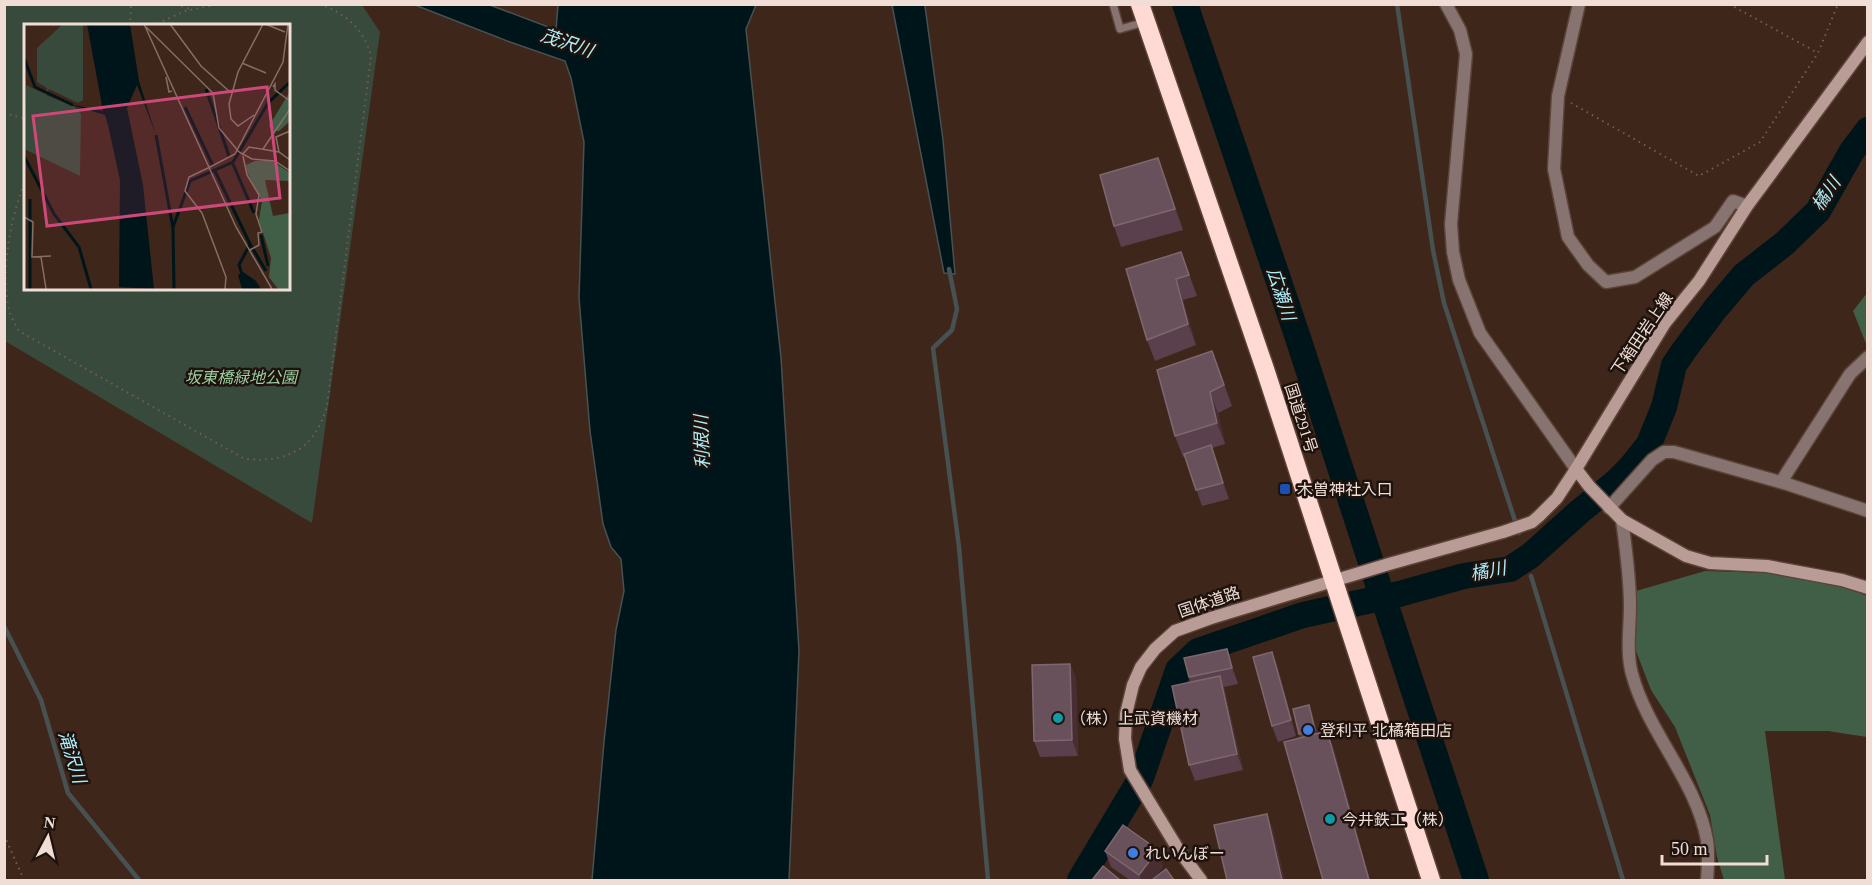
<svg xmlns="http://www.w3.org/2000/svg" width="1872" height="885" viewBox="0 0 1872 885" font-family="'Times New Roman','Noto Sans JP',serif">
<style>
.green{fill:#384a3b;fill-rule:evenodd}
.forest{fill:#415f46}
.water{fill:#00151a;stroke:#485152;stroke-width:1.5}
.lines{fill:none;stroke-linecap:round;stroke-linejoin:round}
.stream{stroke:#485152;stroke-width:4.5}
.river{stroke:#00151a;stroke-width:26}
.lane-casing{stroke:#5b4338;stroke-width:10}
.street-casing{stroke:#5b4338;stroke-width:15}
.secondary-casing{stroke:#5b4338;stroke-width:15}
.highway-casing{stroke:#5b4338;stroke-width:21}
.path{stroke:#745d53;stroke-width:2;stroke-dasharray:1.5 4.5;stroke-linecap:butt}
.lane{stroke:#877471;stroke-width:7}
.street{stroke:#877471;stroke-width:12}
.secondary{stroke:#ba9c97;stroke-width:12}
.highway{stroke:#ffd9d3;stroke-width:18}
.wall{fill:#59404c}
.shaded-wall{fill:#482e32}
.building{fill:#69515b;stroke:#7e676e;stroke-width:1.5}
.transit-dot{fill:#1a4fb4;stroke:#1e120d;stroke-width:2}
.culture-dot{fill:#0f9aa8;stroke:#1e120d;stroke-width:2}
.shop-dot{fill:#3f7fe0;stroke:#1e120d;stroke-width:2}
.labels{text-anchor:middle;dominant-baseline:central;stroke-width:5;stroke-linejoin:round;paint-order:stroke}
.street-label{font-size:16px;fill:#efddd6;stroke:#1e120d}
.park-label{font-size:16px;font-style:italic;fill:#99cea0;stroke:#1e120d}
.poi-label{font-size:16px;fill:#efddd6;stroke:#1e120d;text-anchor:start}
.water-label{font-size:18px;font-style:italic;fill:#acedfa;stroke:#1e120d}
.inset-river{fill:none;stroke:#00151a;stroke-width:3}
.inset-road{fill:none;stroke:#856f65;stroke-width:1.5}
.view{fill:#cd497a;fill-opacity:0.15;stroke:#cd497a;stroke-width:3}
.inset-edge{fill:none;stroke:#efddd6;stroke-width:3}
</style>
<rect width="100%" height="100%" fill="#3f261a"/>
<path class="green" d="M5,4L362,5L380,32L312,523L5,341ZM26,26H288V288H26Z"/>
<g class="forest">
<polygon points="1867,293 1867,346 1853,311"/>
<polygon points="1705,571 1769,573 1841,586 1867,596 1867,737 1828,731 1765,731 1785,880 1724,880 1717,857 1710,815 1675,727 1651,690 1636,651 1636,591"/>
</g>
<g class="water">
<polygon points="415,5 490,5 556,30 558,5 756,5 746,29 781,358 799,651 789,880 592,880 604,742 616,630 624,591 621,559 611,547 603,524 590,431 579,298 584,142 571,78 565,61 510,42"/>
<polygon points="892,5 925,5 925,6 943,140 955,274 944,273"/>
</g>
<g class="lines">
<g class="stream">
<polyline points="1397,4 1433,250 1444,303 1519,533"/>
<polyline points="949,269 957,309 952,330 933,348 959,547 988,880"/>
<polyline points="1531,576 1623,880"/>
<polyline points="4,626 41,700 68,793 139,880"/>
</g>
<g class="river">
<polyline points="1185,4 1298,338 1378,584"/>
<polyline points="1387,609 1476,880"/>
<polyline points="1080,880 1141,778 1178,670 1198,651 1303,615 1399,594 1464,576 1510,569 1530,556 1579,512 1617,481 1630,468 1649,444 1664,407 1674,365 1685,349 1716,308 1744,275 1785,243 1818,211 1852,151 1868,130"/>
</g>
<g class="lane-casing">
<polyline id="lane" points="1113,4 1120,29 1145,22"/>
</g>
<g class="street-casing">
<g id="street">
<polyline points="1446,4 1460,30 1466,54 1451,224 1453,252 1459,280 1480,333 1576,469"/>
<polyline points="1579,4 1558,96 1554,169 1568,237 1588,265 1606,282 1635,277 1715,227 1733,201 1747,206"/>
<polyline points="1781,482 1850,374 1868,357"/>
<polyline points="1609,508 1652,460 1664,452 1674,452 1787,484 1868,511"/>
<path d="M1622,520C1626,549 1630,577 1630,606C1630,629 1626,652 1632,674C1648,733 1696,780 1707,840C1709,853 1708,867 1707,880"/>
</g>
</g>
<g class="secondary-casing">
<g id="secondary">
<polyline points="1576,469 1589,486 1622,520 1686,556 1710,563 1767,566 1842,580 1868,588"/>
<polyline points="1201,880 1178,849 1130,770 1125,739 1126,714 1133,685 1141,667 1155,649 1175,631 1211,618 1389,564 1503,532 1532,522 1539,516 1557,498 1576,469 1665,323 1699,281 1747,206 1868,42"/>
</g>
</g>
<g class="highway-casing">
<polyline id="highway" points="1140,4 1265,369 1431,880"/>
</g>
<g class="path">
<polyline points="176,4 190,9"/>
<polyline points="1729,4 1818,53"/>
<polyline points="130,26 131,4"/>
<polyline points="152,26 185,11 220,4"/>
<polyline points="1571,103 1699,176 1760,142 1818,53 1838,4"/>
<polyline points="4,113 26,119"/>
<path d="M26,178C11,216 0,270 9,310C11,317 15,324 19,331L245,459C288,463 315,449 327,406L371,56C364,29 346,14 320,4"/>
<polyline points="4,835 24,880"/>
</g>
<use href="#lane" class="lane"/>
<use href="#street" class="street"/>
<use href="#secondary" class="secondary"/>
<use href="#highway" class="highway"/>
</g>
<g class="wall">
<polygon points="1166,179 1183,230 1121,247 1114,226"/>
<polygon points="1181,252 1197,296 1183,300 1196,345 1155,361 1147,340"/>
<polygon points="1212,351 1232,406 1218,413 1225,444 1212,448 1229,499 1202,506 1185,456 1183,457 1175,436"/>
<polygon points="1272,652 1278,668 1296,736 1278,742 1272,726"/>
<polygon points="1070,664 1076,679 1078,756 1040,757 1034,741"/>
<polygon points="1232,665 1238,684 1224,687 1243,770 1195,781 1189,765 1190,682 1189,677"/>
<polygon points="1309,705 1317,733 1333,746 1370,880 1323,880 1301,738 1299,734"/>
<polygon points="1105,851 1163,866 1154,879 1174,880 1130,880 1111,867"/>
</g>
<g class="shaded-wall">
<polygon points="1158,158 1166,179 1183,230 1175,209"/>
<polygon points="1176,279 1183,300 1196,345 1188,324"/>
<polygon points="1210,392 1218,413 1225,444 1217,423"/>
<polygon points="1211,445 1217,461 1229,499 1223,483"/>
<polygon points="1227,649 1232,665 1238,684 1232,668"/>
<polygon points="1272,652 1278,668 1296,736 1291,720"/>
<polygon points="1070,664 1076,679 1078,756 1072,740"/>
<polygon points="1220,676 1225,692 1243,770 1237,754"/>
<polygon points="1309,705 1313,716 1319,741 1315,730"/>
<polygon points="1327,731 1333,746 1370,880 1369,880"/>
<polygon points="1267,814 1273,829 1285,880 1282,880"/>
<polygon points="1158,850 1163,866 1153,880 1141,880 1139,875"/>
</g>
<g class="building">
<polygon points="1158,158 1175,209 1114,226 1100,175"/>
<polygon points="1181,252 1189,275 1176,279 1188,324 1147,340 1126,269"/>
<polygon points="1212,351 1224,385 1210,392 1217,423 1175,436 1157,370"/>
<polygon points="1211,445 1223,483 1196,490 1184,454"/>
<polygon points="1227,649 1232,668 1189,677 1184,658"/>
<polygon points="1272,652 1291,720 1272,726 1253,657"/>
<polygon points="1070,664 1072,740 1034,741 1032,665"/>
<polygon points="1220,676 1237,754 1189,765 1172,686"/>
<polygon points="1309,705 1315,730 1299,734 1293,709"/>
<polygon points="1327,731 1369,880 1323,880 1284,742"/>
<polygon points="1267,814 1282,880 1227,880 1214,825"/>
<polygon points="1123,825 1158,850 1139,875 1105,851"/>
<polygon points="1103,866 1120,880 1092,880"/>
<polygon points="1166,869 1174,880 1152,880"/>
</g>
<rect class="transit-dot" x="1279" y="483" width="12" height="12" rx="3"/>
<g class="culture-dot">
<circle cx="1058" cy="718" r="6"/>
<circle cx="1330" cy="819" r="6"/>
</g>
<g class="shop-dot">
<circle cx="1308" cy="730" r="6"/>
<circle cx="1133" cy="853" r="6"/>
</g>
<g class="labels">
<g class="street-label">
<text transform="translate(1642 334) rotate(-56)">下箱田岩上線</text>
<text transform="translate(1301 418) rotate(72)">国道291号</text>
<text transform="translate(1209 602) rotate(-19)">国体道路</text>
</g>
<g class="park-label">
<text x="241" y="377">坂東橋緑地公園</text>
</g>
<g class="poi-label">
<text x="1297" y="489">木曽神社入口</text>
<text x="1070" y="718">（株）上武資機材</text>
<text x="1320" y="730">登利平 北橘箱田店</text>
<text x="1342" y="819">今井鉄工（株）</text>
<text x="1145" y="853">れいんぼー</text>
</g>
<g class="water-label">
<text transform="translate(567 43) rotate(19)">茂沢川</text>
<text transform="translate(1826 194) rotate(-56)">橘川</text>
<text transform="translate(1281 294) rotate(72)">広瀬川</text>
<text transform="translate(702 442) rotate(-92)">利根川</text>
<text transform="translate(1488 571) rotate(-11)">橘川</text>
<text transform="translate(72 757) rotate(73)">滝沢川</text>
</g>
</g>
<g transform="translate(24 24)">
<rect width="266" height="266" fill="#3f261a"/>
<path d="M39,0H59V76L54,79L25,65L22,71L51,83L57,90L56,152L0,125L2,61L21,70L23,64L13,58V24Z" fill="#384a3b"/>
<path d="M265,69V98L255,107H248L245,102ZM231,137H248L265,148V157L241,156L249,192L265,189V265H254L245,253L247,234L235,196L238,177L223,148L222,141Z" fill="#415f46"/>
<path d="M63,0H106L115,57L132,111L113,61L103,84L119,161L130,265L95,263L96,156L84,101L81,91L45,80L79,87ZM219,248L232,257L237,265H218L214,251Z" fill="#00151a"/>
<path class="inset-river" d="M0,34L11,63L49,81M182,65L205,132M161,83L189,142M132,111L149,204M0,132L30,190L55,223L67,265M209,140L230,189M191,147L226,220L215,241L219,253M6,175V265M237,211L244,242M226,220L242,247M150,265L149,203L166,157L209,138L244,79L266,58"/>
<path class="inset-road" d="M120,0L212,203L248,265M146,0L177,42L206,68M241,0L261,8M122,3L189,69L195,104L215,128L228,135L251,137L266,147M218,39L242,49M142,53L145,68L148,67M249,63L251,60V66L266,77M230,91L214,102L207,95L205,80L214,48L239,0M239,125L266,85M255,128L252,113L266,107M218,131L225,123L255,128L266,136M219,132L223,151L235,171L232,190L238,208L234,209L235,221L226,226M184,144L165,153L161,167L178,189L202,253L201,265M184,144L211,130L259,38L264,0M0,193L9,198L8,233L27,232M17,233L22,265"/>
<path class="view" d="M243,63L256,174L23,202L9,92Z"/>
<rect width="266" height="266" class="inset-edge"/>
</g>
<rect width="1872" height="885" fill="none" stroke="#efddd6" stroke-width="12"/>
<g transform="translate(48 837) rotate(7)" stroke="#1e120d" stroke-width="4.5" paint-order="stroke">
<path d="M0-4.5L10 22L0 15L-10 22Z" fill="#efddd6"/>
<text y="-9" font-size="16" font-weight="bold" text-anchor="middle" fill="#efddd6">N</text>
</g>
<path d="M1662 855v9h105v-9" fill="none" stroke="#efddd6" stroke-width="3"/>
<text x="1671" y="855" font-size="18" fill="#efddd6" stroke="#1e120d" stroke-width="4.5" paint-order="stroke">50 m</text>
</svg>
